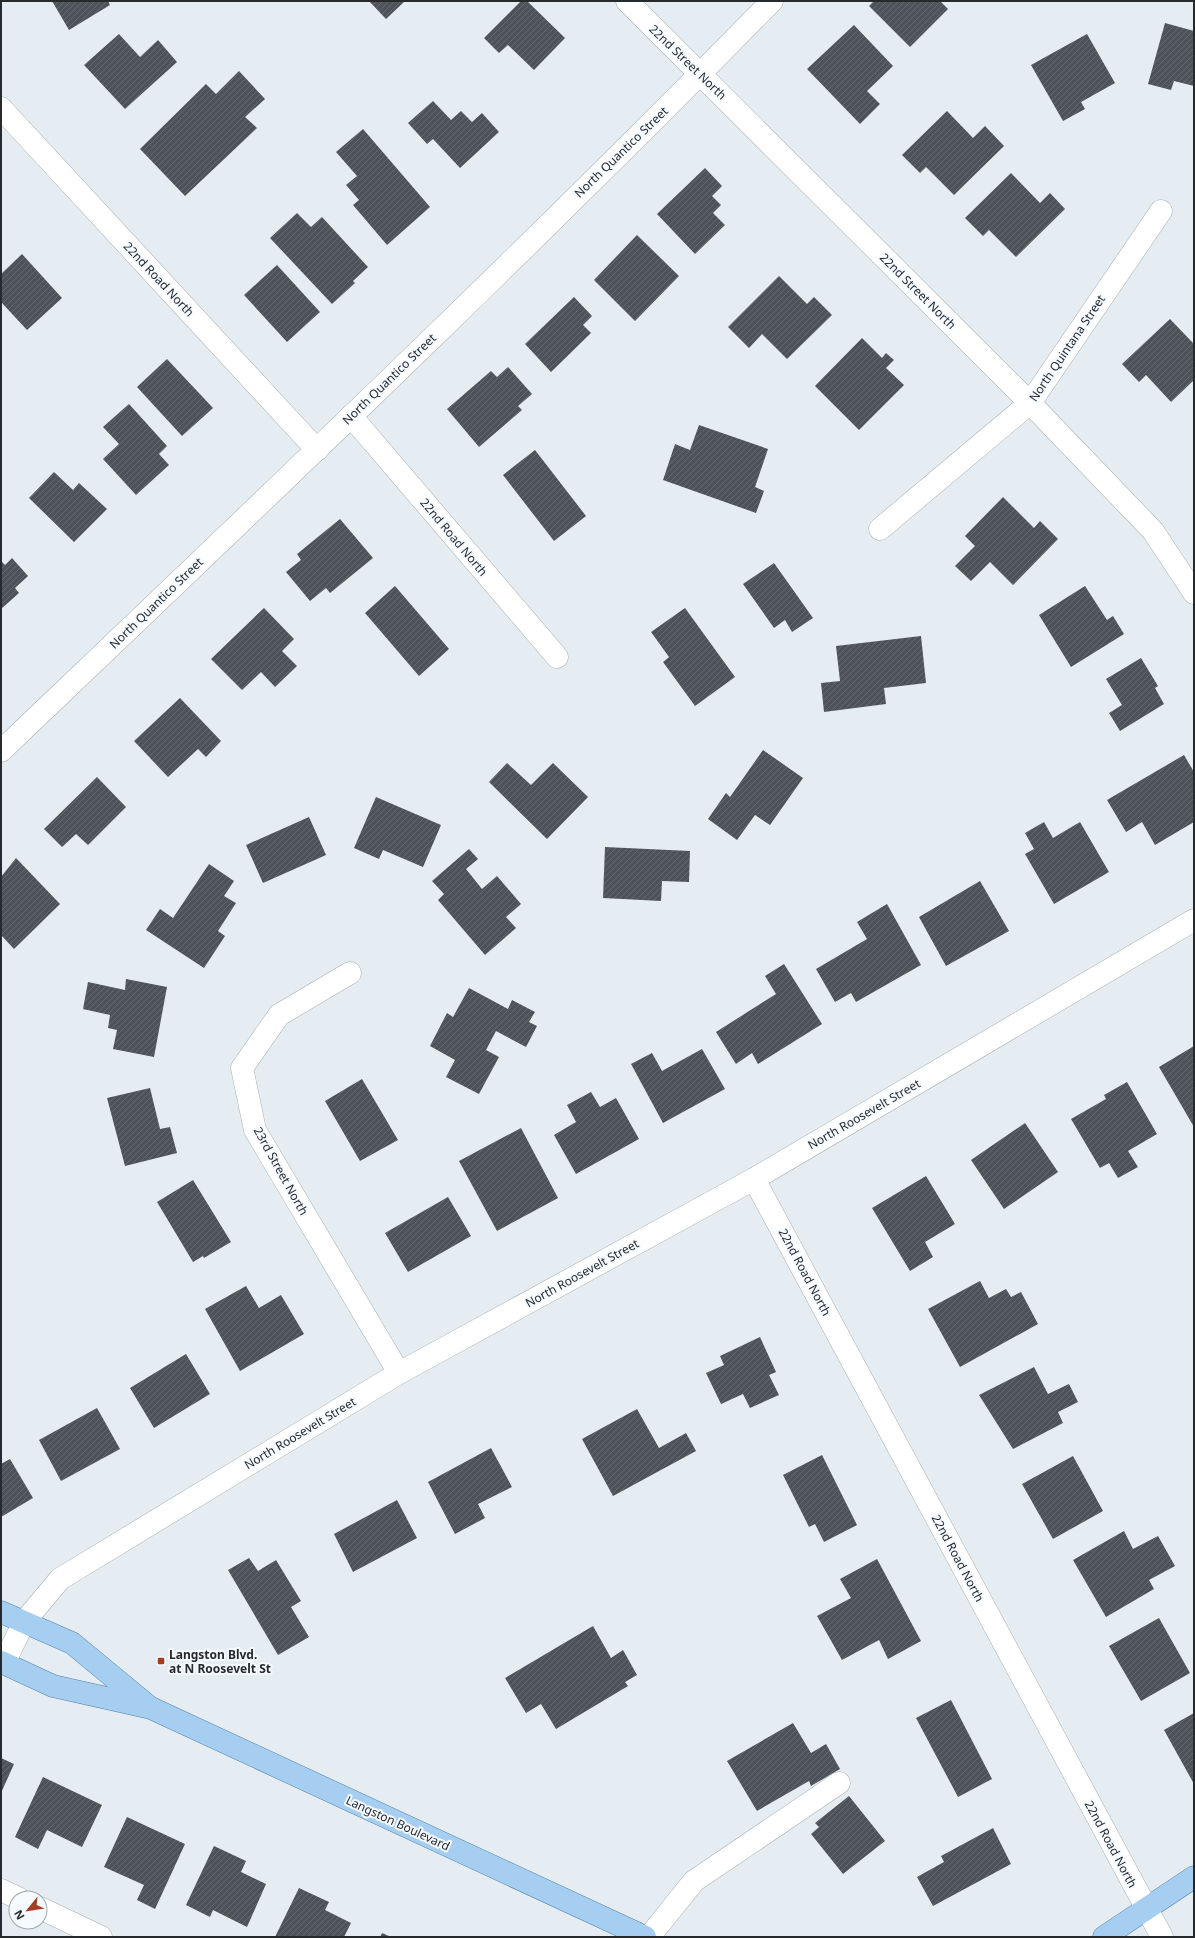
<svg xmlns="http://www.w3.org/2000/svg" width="1195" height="1938" viewBox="0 0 1195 1938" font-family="'Noto Sans',sans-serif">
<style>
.building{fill:url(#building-hatch)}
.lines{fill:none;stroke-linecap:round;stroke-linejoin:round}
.minor-casing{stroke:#a7aeb4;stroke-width:23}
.major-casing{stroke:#5280a7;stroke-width:23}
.minor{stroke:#fff;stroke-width:22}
.major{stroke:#a5cef1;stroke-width:22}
.poi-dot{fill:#a53d22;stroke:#f4faff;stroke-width:1.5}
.labels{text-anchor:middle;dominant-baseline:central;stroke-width:4;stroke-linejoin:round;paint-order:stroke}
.street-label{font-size:12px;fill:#272a2d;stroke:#f4faff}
.poi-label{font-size:12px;font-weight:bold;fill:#272a2d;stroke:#f4faff;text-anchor:start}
</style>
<defs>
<pattern id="building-hatch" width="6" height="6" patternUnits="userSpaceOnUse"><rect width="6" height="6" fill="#4d5358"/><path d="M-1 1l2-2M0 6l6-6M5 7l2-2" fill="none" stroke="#64696d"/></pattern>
</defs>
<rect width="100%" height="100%" fill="#e5edf3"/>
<g class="building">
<polygon points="52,1 108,1 110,5 69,30"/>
<polygon points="369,1 405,1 386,19"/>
<polygon points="521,1 527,1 565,38 534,70 508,45 499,53 484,38"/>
<polygon points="874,1 940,1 948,9 910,47 869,6"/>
<polygon points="1165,23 1194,31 1194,86 1174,81 1171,90 1148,84"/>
<polygon points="854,25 893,66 867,91 880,104 860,124 807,69"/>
<polygon points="119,34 140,57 158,40 177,62 125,109 84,65"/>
<polygon points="1087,34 1115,83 1081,102 1085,109 1063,121 1031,65"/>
<polygon points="239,71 265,99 245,117 257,128 185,196 140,149 206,84 216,94"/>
<polygon points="433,101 451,120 461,111 472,122 482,113 499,132 460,168 433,139 427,144 408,123"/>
<polygon points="947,111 973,138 985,126 1004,146 954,195 926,167 920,173 902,155"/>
<polygon points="363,129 430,207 387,245 353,205 359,200 346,185 357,176 336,152"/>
<polygon points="705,168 722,186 712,196 721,205 713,213 725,225 695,254 657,214"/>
<polygon points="1011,173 1040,203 1050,193 1065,209 1016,257 989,230 983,236 965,218"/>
<polygon points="297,213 311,227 322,217 368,267 353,281 355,283 332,304 270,238"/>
<polygon points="637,235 679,276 635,321 594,280"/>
<polygon points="22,254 62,298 27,330 1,302 1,274"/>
<polygon points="277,265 320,312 287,342 244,295"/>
<polygon points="779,276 807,304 814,297 832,315 787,359 762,334 749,348 728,327"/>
<polygon points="574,297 592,316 583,325 591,333 551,372 525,344"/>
<polygon points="1170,319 1193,343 1194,342 1194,380 1171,402 1146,375 1139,382 1122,364"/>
<polygon points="862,338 882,358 886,353 894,360 886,368 904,385 859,430 815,386"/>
<polygon points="167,359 213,408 182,436 137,387"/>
<polygon points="508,367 532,394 518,406 522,410 479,447 447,409 491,371 497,377"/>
<polygon points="129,404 167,446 159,454 169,465 136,495 103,459 119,444 103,427"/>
<polygon points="699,425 768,449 755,487 764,491 756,513 663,480 675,444 690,450"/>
<polygon points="535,450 586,516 554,541 503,475"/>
<polygon points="54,472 73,490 79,483 107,509 74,542 29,498"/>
<polygon points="1003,497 1034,528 1040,521 1058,539 1013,585 990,562 971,581 955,566 975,546 965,536"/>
<polygon points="340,519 373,558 330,593 326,588 310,601 286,572 301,560 297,554"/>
<polygon points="12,558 28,576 15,588 19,593 1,609 1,561 5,565"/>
<polygon points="774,563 813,618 792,632 785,620 774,628 743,584"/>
<polygon points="395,586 449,649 419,676 365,613"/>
<polygon points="1085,586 1107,620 1113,616 1124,634 1071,667 1039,615"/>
<polygon points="264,608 294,639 282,651 297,666 275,687 261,672 242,690 211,659"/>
<polygon points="685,608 735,677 695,706 663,662 669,657 651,632"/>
<polygon points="921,636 926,683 884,688 886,704 824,712 821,683 840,681 836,646"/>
<polygon points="1141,658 1158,686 1155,688 1164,704 1120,731 1109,713 1122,705 1106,679"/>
<polygon points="180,698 221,741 206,757 198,749 168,777 134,741"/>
<polygon points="763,750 803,778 770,825 755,815 737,840 708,819 726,793 730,797"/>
<polygon points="1184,755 1194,772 1194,822 1155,845 1142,822 1126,832 1107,800"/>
<polygon points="507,763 531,785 553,763 588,797 547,839 489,782"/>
<polygon points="97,777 126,807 88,845 76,834 62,847 44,829"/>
<polygon points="376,797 441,825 423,867 383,850 379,859 354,848"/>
<polygon points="309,817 326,855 263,883 246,845"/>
<polygon points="1044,822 1053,838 1080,822 1109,872 1054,904 1025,854 1034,849 1025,833"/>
<polygon points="605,847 690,851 689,882 662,881 661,901 603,898"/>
<polygon points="469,849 478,859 466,869 482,889 497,876 521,904 506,917 516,928 485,955 438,900 444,894 432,881"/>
<polygon points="16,858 60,904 14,949 1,935 1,877"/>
<polygon points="209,864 234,881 224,896 236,903 218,931 225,936 204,968 146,930 160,909 173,918"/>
<polygon points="980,881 1009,931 946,966 919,917"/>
<polygon points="887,904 921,965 856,1002 851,993 835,1002 816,969 867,939 857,922"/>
<polygon points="784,964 822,1024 758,1064 752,1053 736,1064 716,1032 776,994 765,976"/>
<polygon points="126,979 167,987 154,1057 113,1049 117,1030 108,1028 110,1015 83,1009 88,982 125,990"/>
<polygon points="469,988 508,1009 512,1000 535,1012 529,1022 537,1026 526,1047 496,1031 486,1050 499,1057 479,1094 446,1077 455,1060 430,1046 447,1013 453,1017"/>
<polygon points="1194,1046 1194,1127 1159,1067"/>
<polygon points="702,1049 725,1089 663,1123 631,1064 652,1053 662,1071"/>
<polygon points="362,1079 398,1140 360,1161 325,1101"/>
<polygon points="1127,1082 1157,1134 1128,1151 1138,1167 1118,1178 1109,1163 1100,1168 1071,1119 1106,1099 1104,1095"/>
<polygon points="150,1088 160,1129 170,1127 177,1153 125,1166 107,1098"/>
<polygon points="591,1092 600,1107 616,1098 639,1139 576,1174 554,1135 576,1122 567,1105"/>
<polygon points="1025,1123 1058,1172 1004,1209 971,1160"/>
<polygon points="521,1128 558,1198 497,1231 459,1161"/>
<polygon points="926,1176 955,1224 925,1242 933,1257 910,1271 872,1208"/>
<polygon points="193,1180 231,1242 204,1258 203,1256 193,1262 157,1202"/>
<polygon points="448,1197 471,1236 408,1272 385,1233"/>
<polygon points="980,1281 989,1298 1006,1289 1011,1297 1021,1292 1038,1324 960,1367 928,1309"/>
<polygon points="246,1286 259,1308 281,1295 304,1334 240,1371 205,1309"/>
<polygon points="760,1337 776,1372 769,1375 779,1395 750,1408 743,1394 721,1404 706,1373 724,1365 720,1356"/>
<polygon points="186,1354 210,1394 154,1428 130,1388"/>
<polygon points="1034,1367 1048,1394 1069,1384 1078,1402 1058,1412 1063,1423 1013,1449 979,1395"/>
<polygon points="97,1408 120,1449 61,1481 39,1440"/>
<polygon points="637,1409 659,1448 686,1433 696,1451 613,1496 582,1439"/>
<polygon points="491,1448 512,1487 478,1504 485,1518 455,1534 428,1482"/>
<polygon points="822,1455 857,1525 824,1542 815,1524 809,1527 783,1475"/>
<polygon points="1073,1456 1103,1511 1053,1539 1022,1484"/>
<polygon points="10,1459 33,1498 1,1517 1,1464"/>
<polygon points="397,1500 417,1538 353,1572 334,1534"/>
<polygon points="1124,1531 1133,1549 1158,1536 1175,1566 1149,1580 1154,1589 1106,1617 1073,1560"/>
<polygon points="249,1558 258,1571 276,1560 301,1601 291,1607 309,1637 278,1655 228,1570"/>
<polygon points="877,1559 921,1641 888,1659 879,1640 842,1660 817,1616 851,1598 840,1579"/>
<polygon points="1159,1618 1190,1673 1141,1701 1109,1646"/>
<polygon points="593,1626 611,1658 623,1650 637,1675 625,1682 628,1686 556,1729 541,1704 526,1713 505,1678"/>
<polygon points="951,1700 992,1779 958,1797 916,1718"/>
<polygon points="1194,1713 1194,1784 1164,1730"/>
<polygon points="793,1723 811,1753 826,1744 840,1769 811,1786 809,1781 757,1811 727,1761"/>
<polygon points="1,1758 14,1764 1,1793"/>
<polygon points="43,1777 102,1805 82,1847 47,1830 38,1849 15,1837"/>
<polygon points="849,1796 885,1841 843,1874 811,1834 819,1827 815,1823"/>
<polygon points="127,1817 185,1844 155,1909 137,1900 144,1885 104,1867"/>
<polygon points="993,1828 1011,1864 933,1906 917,1877 944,1862 941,1856"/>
<polygon points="214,1846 246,1861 241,1872 266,1884 247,1927 213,1910 210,1917 186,1905"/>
<polygon points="299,1888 329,1902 325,1910 351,1923 344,1937 275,1937"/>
<polygon points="382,1933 391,1937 380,1937"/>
</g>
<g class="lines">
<g class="minor-casing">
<g id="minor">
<polyline points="627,1 1030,403 1153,531 1194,593"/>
<polyline points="1,108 317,450"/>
<polyline points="351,416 557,657"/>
<polyline points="880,529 1030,403 1161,211"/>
<path d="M1,751C260,504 521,257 772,1"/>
<polyline points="350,973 279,1015 242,1068 255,1130 399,1373"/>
<polyline points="754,1179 1162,1937"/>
<polyline points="4,1663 24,1622 60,1579 399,1373 754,1179 1194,920"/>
<polyline points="1,1890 18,1898"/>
<polyline points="40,1908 101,1937"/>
<polyline points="649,1937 694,1881 839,1783"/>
</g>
</g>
<g class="major-casing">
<g id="major">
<polyline points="1,1612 72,1643 147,1705"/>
<polyline points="1,1662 53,1686 151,1708 645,1937"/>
<polyline points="1104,1937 1194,1877"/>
</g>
</g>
<use href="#minor" class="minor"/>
<use href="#major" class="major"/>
</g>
<rect class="poi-dot" x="157" y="1657" width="8" height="8" rx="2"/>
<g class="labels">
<g class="street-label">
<text transform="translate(688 62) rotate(44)">22nd Street North</text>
<text transform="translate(621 152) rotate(-44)">North Quantico Street</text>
<text transform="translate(159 279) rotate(47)">22nd Road North</text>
<text transform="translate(918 291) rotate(45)">22nd Street North</text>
<text transform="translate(1067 348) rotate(-56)">North Quintana Street</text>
<text transform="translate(389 379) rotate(-44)">North Quantico Street</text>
<text transform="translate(454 537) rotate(50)">22nd Road North</text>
<text transform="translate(156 603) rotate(-44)">North Quantico Street</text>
<text transform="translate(864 1114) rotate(-30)">North Roosevelt Street</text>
<text transform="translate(281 1171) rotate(61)">23rd Street North</text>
<text transform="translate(805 1272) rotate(62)">22nd Road North</text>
<text transform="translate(582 1273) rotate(-29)">North Roosevelt Street</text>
<text transform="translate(300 1433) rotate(-31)">North Roosevelt Street</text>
<text transform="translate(958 1558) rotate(62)">22nd Road North</text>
<text transform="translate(398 1823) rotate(25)">Langston Boulevard</text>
<text transform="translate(1111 1844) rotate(62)">22nd Road North</text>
</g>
<g class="poi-label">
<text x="169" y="1654">Langston Blvd.<tspan x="169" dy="14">at N Roosevelt St</tspan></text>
</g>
</g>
<rect width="1195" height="1938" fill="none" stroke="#272a2d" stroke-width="4"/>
<g transform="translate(28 1910) rotate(240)"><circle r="19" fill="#f4faff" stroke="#a2a7ab"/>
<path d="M0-3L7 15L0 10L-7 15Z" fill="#a53d22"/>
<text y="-6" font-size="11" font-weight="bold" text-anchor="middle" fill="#272a2d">N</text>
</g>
</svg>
